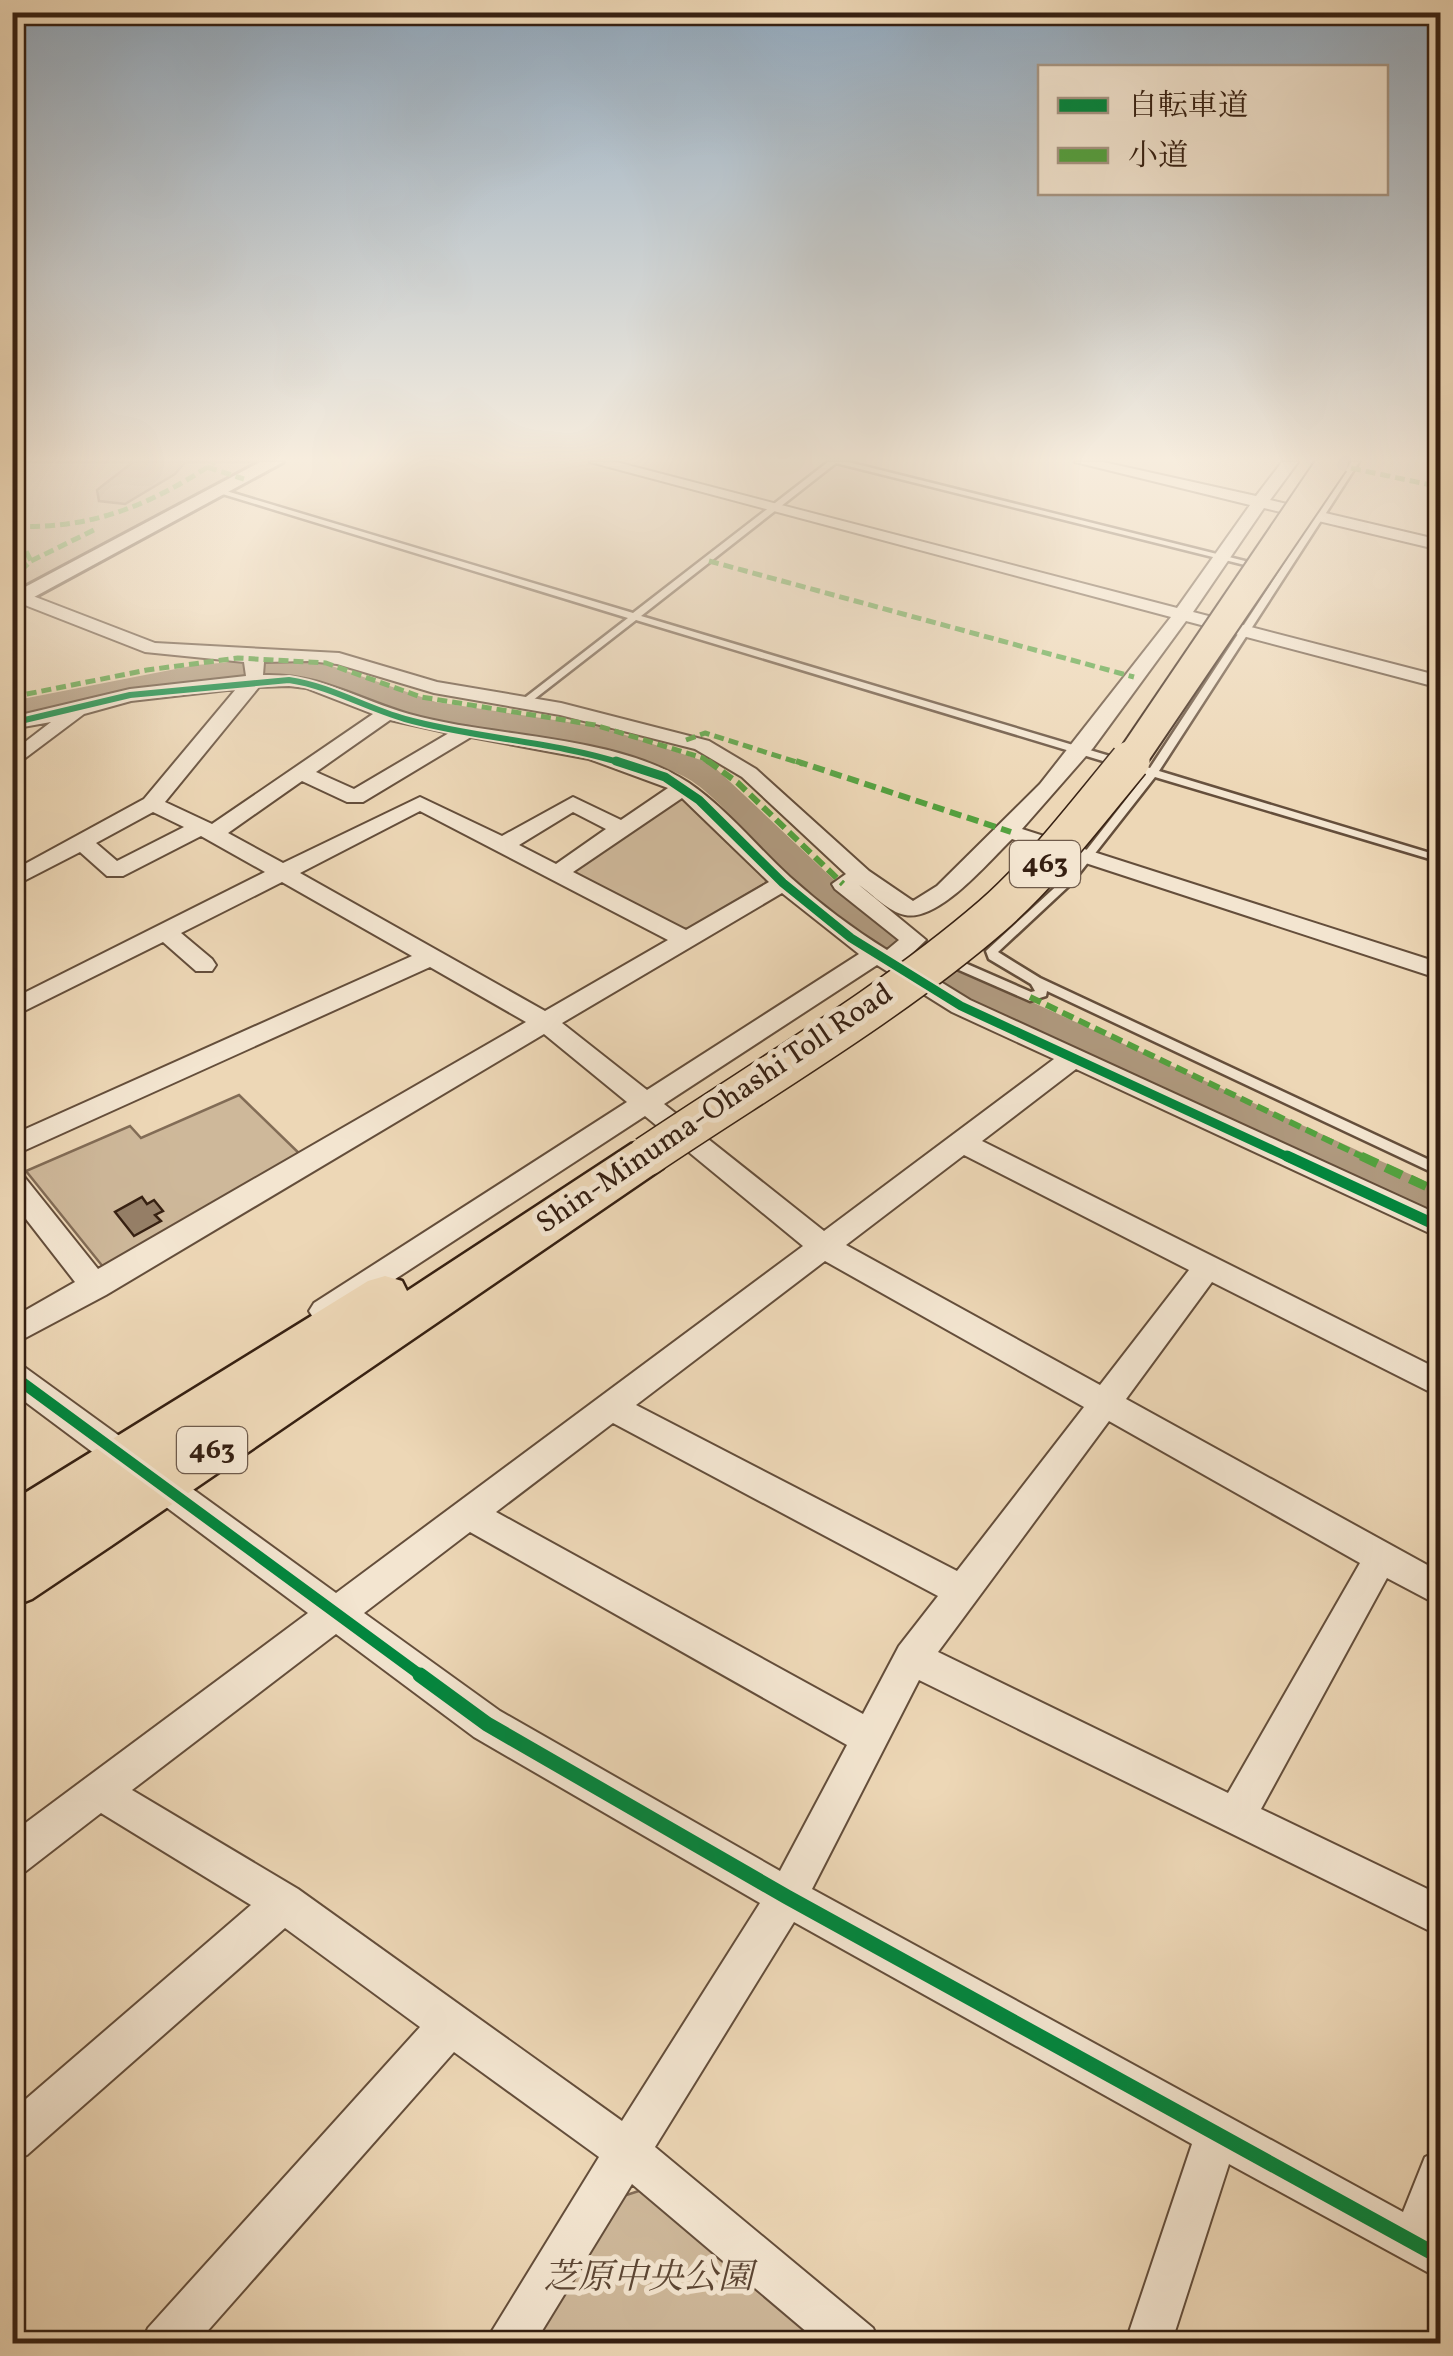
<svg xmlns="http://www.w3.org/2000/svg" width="1453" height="2356" viewBox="0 0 1453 2356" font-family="Vollkorn,'Noto Serif JP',serif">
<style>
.green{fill:#ceb89a;stroke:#826c56;stroke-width:2.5}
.water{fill:#af997e;stroke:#7f6953;stroke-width:2.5}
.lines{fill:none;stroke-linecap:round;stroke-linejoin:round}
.river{fill:#af997e;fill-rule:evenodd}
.building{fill:#957f67;stroke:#362012;stroke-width:2.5}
.service-casing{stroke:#644e3b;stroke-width:5}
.minor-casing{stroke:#644e3b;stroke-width:4}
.tertiary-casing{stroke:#644e3b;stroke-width:6}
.trunk-casing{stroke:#362012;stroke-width:5}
.service{fill:#f3e5d0;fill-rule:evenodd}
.minor{fill:#f3e5d0;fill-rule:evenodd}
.tertiary{fill:#f3e5d0;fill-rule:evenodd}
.trunk{fill:#edd7b6;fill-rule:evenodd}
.trunk-bridge-far1-casing{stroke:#362012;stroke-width:34;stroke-linecap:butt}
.trunk-bridge-casing{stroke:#362012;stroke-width:42;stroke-linecap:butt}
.trunk-bridge-far1{stroke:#edd7b6;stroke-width:30}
.trunk-bridge{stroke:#edd7b6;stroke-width:39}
.quiet-far2{stroke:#53a23f;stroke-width:5;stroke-dasharray:10 5;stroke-linecap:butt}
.quiet-far1{stroke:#53a23f;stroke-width:6;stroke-dasharray:12 6;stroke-linecap:butt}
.quiet{stroke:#53a23f;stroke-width:9;stroke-dasharray:18 9;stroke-linecap:butt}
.cycleway-far3-casing{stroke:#f3e5d0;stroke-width:10}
.cycleway-far2-casing{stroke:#f3e5d0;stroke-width:14}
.cycleway-far1-casing{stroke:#f3e5d0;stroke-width:18}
.cycleway-casing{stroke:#f3e5d0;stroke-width:21}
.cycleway-far3{stroke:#00873e;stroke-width:6}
.cycleway-far2{stroke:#00873e;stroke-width:9}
.cycleway-far1{stroke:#00873e;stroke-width:11}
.cycleway{stroke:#00873e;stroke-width:15}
.labels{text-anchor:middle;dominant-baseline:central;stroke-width:10;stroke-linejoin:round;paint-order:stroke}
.shield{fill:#f3e5d0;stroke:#6f5b4b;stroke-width:2.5}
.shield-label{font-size:28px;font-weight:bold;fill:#362012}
.street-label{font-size:30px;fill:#362012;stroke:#f3e5d0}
.near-park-label{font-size:35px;font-style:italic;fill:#5c4634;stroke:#f3e5d0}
</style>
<rect width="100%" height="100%" fill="#edd7b6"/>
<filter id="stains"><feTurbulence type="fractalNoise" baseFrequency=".002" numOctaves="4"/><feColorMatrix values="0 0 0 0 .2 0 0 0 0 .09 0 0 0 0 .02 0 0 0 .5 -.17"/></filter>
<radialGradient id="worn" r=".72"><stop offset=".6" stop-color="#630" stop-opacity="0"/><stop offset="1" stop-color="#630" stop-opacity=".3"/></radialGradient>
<g class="green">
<polygon points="13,462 266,462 20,593 13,591"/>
<polygon points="684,793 766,877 766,883 688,929 677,928 568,870"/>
<polygon points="239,1095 304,1158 104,1268 26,1171 130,1126 141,1138"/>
<polygon points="642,2190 826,2344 532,2344 620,2197"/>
</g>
<polygon class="water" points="133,462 185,462 175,474 125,504 99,501 97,490"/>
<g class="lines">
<g class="river">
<path d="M281,658L326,664L436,702L601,727L710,763L847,892L903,932L908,941L903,950C842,966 739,803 683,776C602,737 511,740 426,720C377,708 331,677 281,676C192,675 100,703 12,721V701L196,665Z"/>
<polygon points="944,962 1440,1188 1440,1224 930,984 924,975 930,966"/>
</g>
</g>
<polygon class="building" points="142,1197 147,1204 154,1200 163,1211 155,1215 161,1221 134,1236 115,1212"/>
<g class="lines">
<g class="service-casing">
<polygon id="service" points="828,462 848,462 1269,567 1265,570 836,463 641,616 1150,768 1351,462 1359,462 1159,771 1440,856 1440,862 1155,777 1071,884 998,952 1040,978 1440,1165 1440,1176 1047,991 1046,996 1030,1001 943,963 941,960 943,957 951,957 1031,992 1035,991 1031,984 989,959 986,951 1063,880 1146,774 636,620 528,704 522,704 522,700 628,618 216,492 223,490 633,613"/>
</g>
<g class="minor-casing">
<path id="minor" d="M590,462H616L1177,608L1250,505L1075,462H1103L1256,496L1282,462H1298L1270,500L1440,540V550L1264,508L1193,612L1440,676V688L1186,621L1093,748L1022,829L1440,963V979L1012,839C989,861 939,922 905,915C889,912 872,894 859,885L926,940L905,960L970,1000L1440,1215V1238L1076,1069L982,1141L1440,1370V1397L1212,1282L1126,1399L1440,1572V1606L1387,1578L1261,1809L1440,1895V1936L919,1680L812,1889L1403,2212L1425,2157L1440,2150V2279L1229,2164L1171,2344H1125L1192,2144L794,1922L655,2147L873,2328L880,2344H821L632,2184L534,2344H484L599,2157L454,2052L196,2344H141L148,2328L420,2027L285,1928L27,2155L12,2161V2111L251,1905L101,1813L26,1871L12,1876V1833L308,1613L12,1392V1362L23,1366L336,1593L803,1246L645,1116L334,1319L324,1323L314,1319L309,1311L314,1303L627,1102L544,1034L106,1295L12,1345V1318L75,1282L12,1201V1171L22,1174L98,1269L526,1022L430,967L12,1156V1135L412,956L282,882L181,933L212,959L216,965L212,971H196L163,942L12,1017V999L265,872L201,836L123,876H107L80,852L12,887V871L144,799L236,689L131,701L84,714L12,768V752L51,722L12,729V717L130,689L246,676L244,662L145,652L12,600V588L155,643L339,653L437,682L561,703L709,741L756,769L869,871L913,901L937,886L1040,784L1171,617ZM308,661L337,664L434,693L560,715L695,749L742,777L846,874L832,884L835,889L899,940L887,950C853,929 820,904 790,877C756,846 727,809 689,783C615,734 494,738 409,714C358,699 318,673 263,675L264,662ZM289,686L306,688L373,714L212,824L165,802L259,687ZM390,720L449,733L354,789L316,772ZM471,737L589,759L668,788L621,820L573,797L502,836L420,797L283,863L228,833L302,781L347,802H363ZM682,798L769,882L686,930L573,872ZM420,811L668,940L545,1011L300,873ZM153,812L184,827L117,861L96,843ZM573,812L606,829L556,864L519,845ZM782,893L859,954L647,1090L562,1023ZM877,965L952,1012L1054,1059L824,1231L664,1104ZM964,1155L1189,1270L1100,1385L846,1245ZM825,1261L1084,1407L957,1571L636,1405ZM1109,1421L1360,1563L1228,1793L938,1652ZM613,1423L938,1596L899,1646L863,1714L496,1512ZM470,1532L847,1745L780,1871L500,1711L364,1613ZM336,1634L474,1737L760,1903L622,2121L298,1889L132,1790Z"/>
</g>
<g class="tertiary-casing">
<polygon id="tertiary" points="260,462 283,462 12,609 12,594"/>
</g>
<g class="trunk-casing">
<polygon id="trunk" points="647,1140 663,1144 669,1156 663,1168 111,1546 32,1599 12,1607 12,1501 368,1281 385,1276 402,1281 407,1291 631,1144"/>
</g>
<use href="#service" class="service"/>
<use href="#minor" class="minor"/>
<use href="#tertiary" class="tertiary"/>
<use href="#trunk" class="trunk"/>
<g class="trunk-bridge-far1-casing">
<polyline id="trunk-bridge-far1" points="1128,764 1333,462"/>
</g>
<g class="trunk-bridge-casing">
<path id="trunk-bridge" d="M647,1156C760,1080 889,1005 992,916C1044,870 1086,814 1130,761"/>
</g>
<use href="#trunk-bridge-far1" class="trunk-bridge-far1"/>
<use href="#trunk-bridge" class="trunk-bridge"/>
<g class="quiet-far2">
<polyline points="207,467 244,479"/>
<polyline points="1351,468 1440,487"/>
<polyline points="12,525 31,561 17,574 12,587"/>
<path d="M15,526C91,530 153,504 215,462"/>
<polyline points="31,561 98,528"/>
<polyline points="709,561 1134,677"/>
<polyline points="12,697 147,670 238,658 326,663 421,697 595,725 703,758 711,764"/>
<polyline points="686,740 705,733 803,764"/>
</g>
<g class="quiet-far1">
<polyline points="708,761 738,783 843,884"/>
<polyline points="796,761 1011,832"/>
<polyline points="1030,997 1367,1159"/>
</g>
<polyline class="quiet" points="1361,1156 1440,1193"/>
<g class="cycleway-far3-casing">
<path id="cycleway-far3" d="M12,723L130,695L289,680C330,686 366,708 405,719C477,739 553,741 624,764"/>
</g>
<g class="cycleway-far2-casing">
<polyline id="cycleway-far2" points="616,761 665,777 699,800 783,883 851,938 961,1006 1292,1159"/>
</g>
<g class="cycleway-far1-casing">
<g id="cycleway-far1">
<polyline points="1287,1156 1440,1227"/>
<polyline points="12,1375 423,1677"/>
</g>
</g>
<g class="cycleway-casing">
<polyline id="cycleway" points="420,1675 487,1724 787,1897 1440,2257"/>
</g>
<use href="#cycleway-far3" class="cycleway-far3"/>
<use href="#cycleway-far2" class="cycleway-far2"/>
<use href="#cycleway-far1" class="cycleway-far1"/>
<use href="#cycleway" class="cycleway"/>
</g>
<linearGradient id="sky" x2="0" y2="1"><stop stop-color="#91a9be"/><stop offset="0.58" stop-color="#f7edde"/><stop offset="1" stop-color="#f7edde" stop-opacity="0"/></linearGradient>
<rect width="1453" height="792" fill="url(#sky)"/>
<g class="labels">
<g class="shield">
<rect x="1010" y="841" width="70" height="46" rx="8"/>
<rect x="177" y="1427" width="70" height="46" rx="8"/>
</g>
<g class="shield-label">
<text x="1045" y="864">463</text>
<text x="212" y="1450">463</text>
</g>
<g class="street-label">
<text transform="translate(715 1109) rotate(-34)">Shin-Minuma-Ohashi Toll Road</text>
</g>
<g class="near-park-label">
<text x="648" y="2279">芝原中央公園</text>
</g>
</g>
<rect width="1453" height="2356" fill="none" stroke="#edd7b6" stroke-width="50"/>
<rect x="15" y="15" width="1423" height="2326" fill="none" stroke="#362012" stroke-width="5"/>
<rect x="25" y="25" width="1403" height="2306" fill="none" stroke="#362012" stroke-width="2.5"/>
<rect x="1038" y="65" width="350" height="130" fill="#f3e5d0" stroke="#a79684" stroke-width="2.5"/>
<rect x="1058" y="98" width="50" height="15" fill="#00873e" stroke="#a79684" stroke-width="2.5"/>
<text x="1128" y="115" font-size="30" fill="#362012">自転車道</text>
<rect x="1058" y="148" width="50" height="15" fill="#53a23f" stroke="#a79684" stroke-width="2.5"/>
<text x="1128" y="165" font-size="30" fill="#362012">小道</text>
<rect width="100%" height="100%" filter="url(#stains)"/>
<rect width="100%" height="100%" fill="url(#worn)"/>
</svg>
